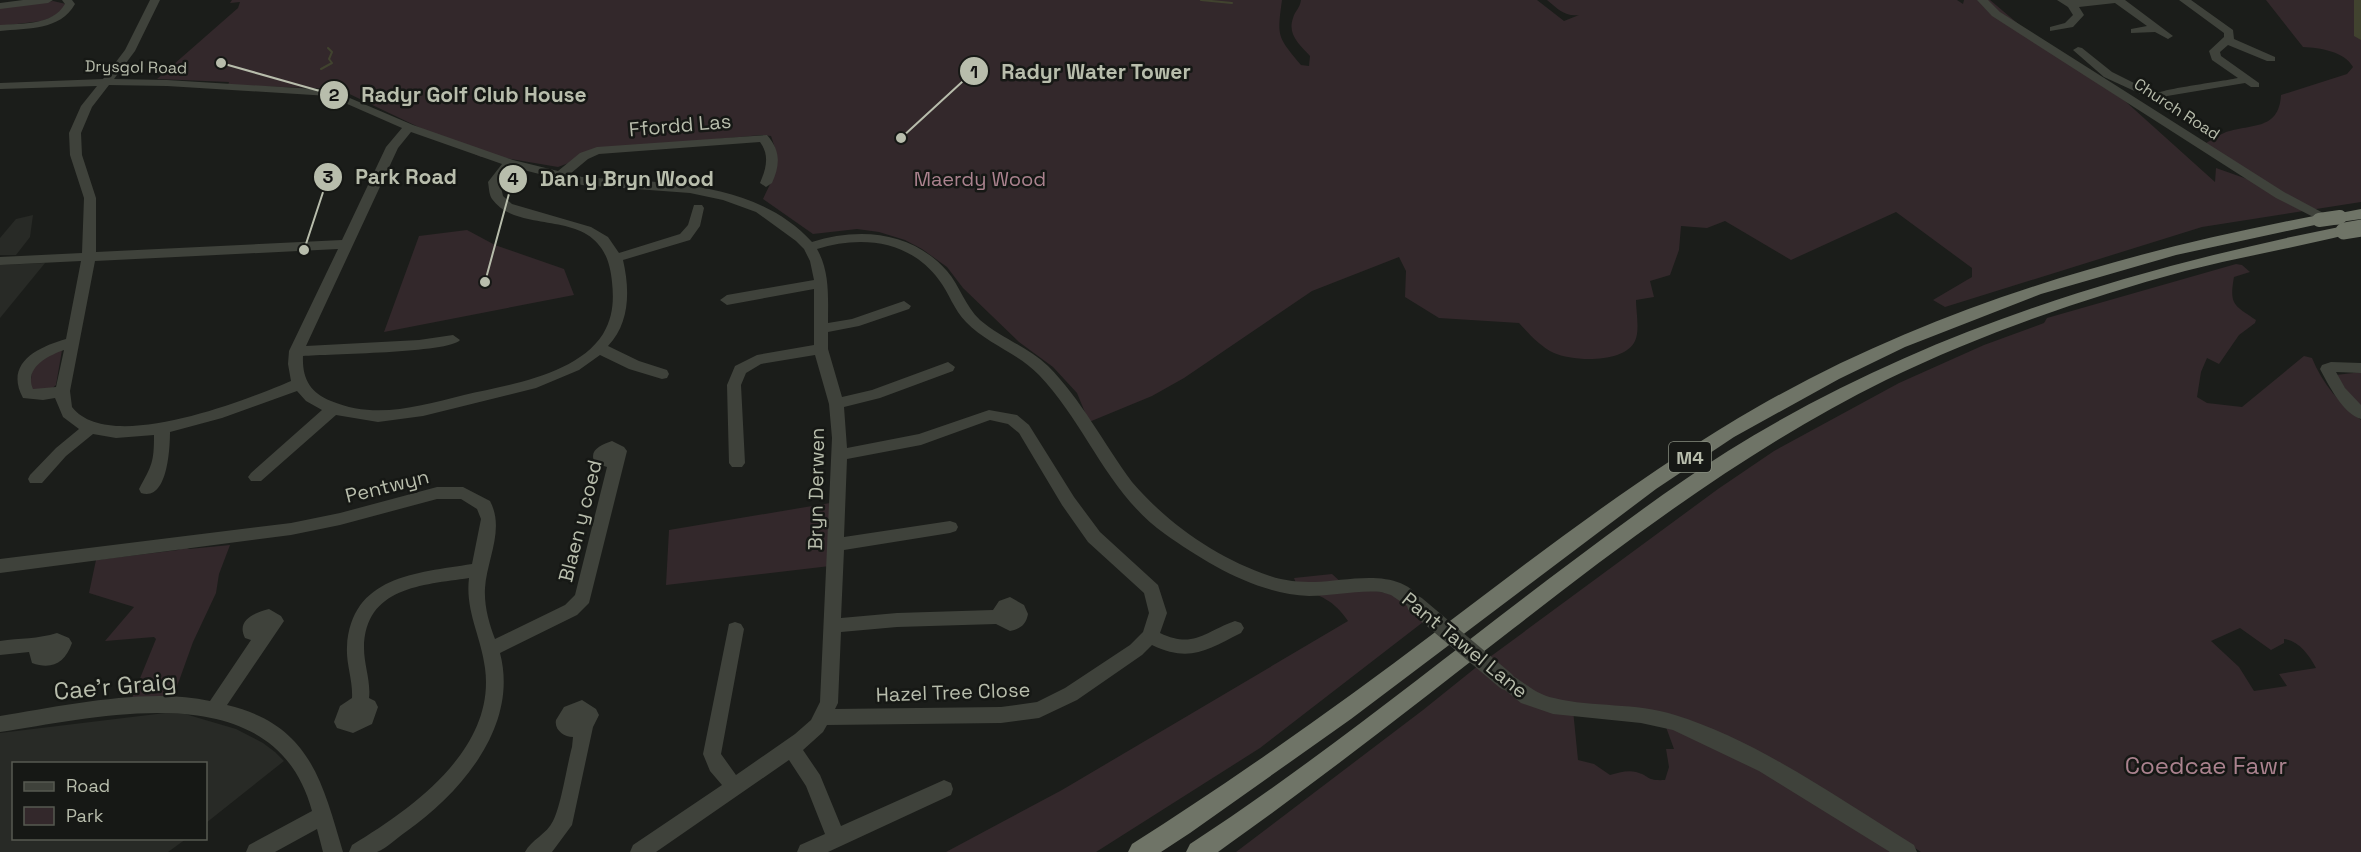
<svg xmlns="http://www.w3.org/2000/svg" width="2361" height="852" viewBox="0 0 2361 852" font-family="'Space Grotesk',sans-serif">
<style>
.built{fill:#282a26}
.green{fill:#33282b;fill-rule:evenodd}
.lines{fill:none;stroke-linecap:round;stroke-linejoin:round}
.stream{stroke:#41432f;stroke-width:2}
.river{fill:#41432f;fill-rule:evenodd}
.minor{fill:#3f423b;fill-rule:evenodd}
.highway{fill:#6f7467;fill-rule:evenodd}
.minor-bridge{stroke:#3f423b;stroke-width:18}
.highway-bridge-far1{stroke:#6f7467;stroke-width:14}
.highway-bridge{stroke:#6f7467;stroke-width:17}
.labels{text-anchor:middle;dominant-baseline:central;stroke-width:5;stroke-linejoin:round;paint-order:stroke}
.far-street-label{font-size:16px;fill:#b8bdac;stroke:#161815}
.shield{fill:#161815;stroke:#878c7f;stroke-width:1.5}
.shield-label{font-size:18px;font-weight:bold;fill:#b8bdac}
.street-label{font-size:20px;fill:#b8bdac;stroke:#161815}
.park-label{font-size:20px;fill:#aa828e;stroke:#161815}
.near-street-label{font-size:24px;fill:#b8bdac;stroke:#161815}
.near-park-label{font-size:24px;fill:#aa828e;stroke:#161815}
.leader{fill:none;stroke:#b8bdac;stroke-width:2}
.callout-dot{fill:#b8bdac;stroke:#161815;stroke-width:2}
.mark-label{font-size:18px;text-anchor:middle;font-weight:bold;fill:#111}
.callout-label{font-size:21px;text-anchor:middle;font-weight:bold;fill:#b8bdac;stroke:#161815;stroke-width:5;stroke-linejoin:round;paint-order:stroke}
</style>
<rect width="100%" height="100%" fill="#1b1d1a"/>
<g class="built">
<polygon points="33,215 30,237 16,255 0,255 0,238 16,219"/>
<polygon points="45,263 0,318 0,265"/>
<polygon points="165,713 185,714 236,729 263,743 275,752 284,761 206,823 206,764 14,764 14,838 186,839 168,852 0,852 0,733"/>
</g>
<g class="green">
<path d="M232,0H1282C1277,37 1277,36 1301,65L1309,66L1310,56C1300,45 1287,35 1293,18C1295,11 1300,8 1301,0H1537L1564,21L1579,15C1565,17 1558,9 1547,0H1957L1963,4L1964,0H1990L2048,49L2125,101L2215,182L2216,168L2250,180L2203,145C2210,141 2217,136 2224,133C2249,123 2279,132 2281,95L2347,74L2353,67C2344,51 2320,48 2303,47L2266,0H2361V202L2202,227L1945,307L1933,300L1972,277V268L1896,212L1791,260L1725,221L1707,228L1681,226L1679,250L1670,275L1650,281L1654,297L1636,300C1636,311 1640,331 1635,341C1625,363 1574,362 1554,353C1541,347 1529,334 1519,323L1439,318L1405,297L1406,271L1399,257L1312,291L1184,378L1152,396L1089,422L1077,393L1053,367L1019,342L963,288L947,267L922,249L905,240L879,232L857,229L813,234L763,199C776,171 782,167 771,136L762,135L606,149L558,167L505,158L481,157L339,89L228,85L229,82L157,79L238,8L240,2L230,3Z"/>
<polygon points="53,1 66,4 62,13 42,21 0,26 0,8"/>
<polygon points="467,230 495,245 564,269 574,295 384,332 419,236"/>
<path d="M2236,264L2242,265L2250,272L2234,277C2229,305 2234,305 2256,320L2255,323L2239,335L2219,364L2207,358L2201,372L2197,397L2207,403L2242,407L2304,356L2312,358C2322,383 2340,404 2361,420V852H1921L1858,811L1897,852H1236L1423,710L1479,665L1718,489L1774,451L1899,383L1984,345L2044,323L2047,318ZM2240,628L2271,650L2284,643V639C2299,641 2309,655 2316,668L2279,674L2287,686L2254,691L2239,667L2211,641ZM1573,710L1663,719L1674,749H1666L1669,767L1665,780C1645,781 1651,776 1636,772C1627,770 1618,773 1610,775L1594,764L1578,760Z"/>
<path d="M62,350L56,385L50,390L31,389C30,361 37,358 62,350Z"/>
<polygon points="2361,372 2361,409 2353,401 2336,375"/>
<polygon points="830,503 830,566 666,585 669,530"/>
<polygon points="230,545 219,574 216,593 193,642 175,692 166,699 132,698 156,639 154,637 105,641 134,607 89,593 96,560 178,550 185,547 189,549"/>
<path d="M1332,574L1343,584L1405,597L1427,619L1260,748L1096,852H946L1062,790L1348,621C1335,601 1320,595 1298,588L1294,578Z"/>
</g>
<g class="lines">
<g class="stream">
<polyline points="1201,0 1232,3"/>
<polyline points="321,69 332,63 329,59 332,52 328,48"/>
</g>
<polygon class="river" points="2354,0 2361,0 2361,40 2354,36"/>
<g class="minor">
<polygon points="23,0 53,0 48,3 0,9 0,3"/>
<path d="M62,0H72L75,4C60,31 27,28 0,31V25C22,23 52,26 65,4Z"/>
<path d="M150,0H160L135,51L114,79L167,80L331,90L413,125L513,160L558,171L580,153L597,147L767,135C781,151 780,165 772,183L766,187L760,183C766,169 770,155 760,142L599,154L588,159L570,174L582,177C659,183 755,179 812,242C859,227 912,231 947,271C960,286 965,306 980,320C1001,338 1028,347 1048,366C1081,399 1104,444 1132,482C1168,524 1217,558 1270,576C1284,581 1300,582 1315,582C1349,581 1404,565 1424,605L1422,610L1416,612L1391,595L1381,592C1357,590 1333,596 1309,596C1257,594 1206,563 1165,534C1108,494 1086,424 1039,375C1018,353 987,344 966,322C954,310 949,293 939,280C910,240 861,235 817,249C830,272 828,297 828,323L852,319L904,301L911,306L909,309L859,326L828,332V349L842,397L872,390L948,362L955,367L953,371L880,398L844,407L847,448L919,434L989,410L1017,415L1029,425L1074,497L1100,532L1158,585L1167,613L1160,633C1194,649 1204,632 1235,621L1241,623L1244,628L1241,633C1207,650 1190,663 1152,645L1142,655L1077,700L1039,718L1001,723L827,725L823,732L803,750L820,775L841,826L944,780L951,783L953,789L951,795L828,852H797L800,845L825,834L806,786L789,760L656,852H630L633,845L722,785L710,771L703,754L729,624L735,622L741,624L744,629L721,754L736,775L795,734L811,720L820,702L832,438L829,404L815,355L761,364L746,373L741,385L745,463L742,467H732L729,463L727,385L735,366L757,355L814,345V289L727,305L720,300L727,295L814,280L810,261L804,249L796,241L756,212L723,200L690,193L582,185L512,167L500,182L503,196L512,204L591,227L608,237L619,253L680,234L688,225L694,205H702L704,208L700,226L690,240L623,260C630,290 630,323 608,346L639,361L667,370L669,374L667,378L662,379L629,369L600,355L579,370L536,388L423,416L378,422L336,415L261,481H251L248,477L251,473L322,410L306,401L297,391L222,418L170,432C170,447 168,502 141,493L139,489C152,465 154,463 154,435L116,438L93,434L66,456L42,483H30L28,479L30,475L56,448L79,429L63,417L55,398L43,400L23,398C4,363 38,347 66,339L81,261L0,265V257L82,253L84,198L70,155L69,133L81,106L97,86L0,89V83L103,79L125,50ZM109,85L167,86L329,96L402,128L386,147L342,240L96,252V198L82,155L81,133L92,107ZM411,132L502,164L488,182C489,187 489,195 492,199C522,240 605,200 612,282C614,301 613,317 603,334C577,375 508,385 464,395C419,406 376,420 331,401C310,393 302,378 303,356C326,354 450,353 460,340L453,335L419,340L306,346L398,148ZM338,249L289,351L288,364L291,381C246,400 109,455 72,407L70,391L95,261ZM64,350L56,387L33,389C24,368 47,356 64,350ZM990,420L1008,424L1019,433L1062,505L1088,542L1144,593L1149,613L1143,632L1130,645L1065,688L1037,702L1001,707L835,709L838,703L841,632L897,627L996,624L1010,631C1020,629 1026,625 1028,614L1024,605L1010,597L999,601L993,610L897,613L841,618L844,550L950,533L956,531L958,527L956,523L950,521L844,537L847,459L921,445Z"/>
<polygon points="1977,0 1988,0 2000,12 2284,192 2340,222 2339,225 2329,225 2276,198 1992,16"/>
<polygon points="2057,0 2125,0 2173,36 2168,39 2155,32 2131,33 2131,29 2147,26 2115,3 2079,7 2084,15 2073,27 2050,31 2050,27 2065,23 2073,15 2068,7"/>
<path d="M2179,0H2191L2233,30L2234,39L2275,57V61H2267L2228,45L2220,52L2221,56L2259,83V87H2251L2245,83L2167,96L2165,98L2173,103L2167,106L2104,77L2073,50L2078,47L2082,48L2112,72L2156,94C2161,89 2225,81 2238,78L2212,60L2209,51L2224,37V33Z"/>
<path d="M2331,362L2361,363V373L2336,372L2345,388L2361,405V419C2343,414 2328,384 2320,369L2322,365Z"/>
<path d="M612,441L624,447L627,451L589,603L577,615L500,653C519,725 462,792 407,831C398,837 387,848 377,852C369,852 357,852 349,852L352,845C413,808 496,749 485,668C481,636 465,611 469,578C422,585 365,587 364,648C364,665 371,681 369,698L375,701L378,707L372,724L353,733L337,728L334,722L340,706L352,698C353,680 346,664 347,647C351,576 416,573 472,564L481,519L477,509L461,499H437L340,525L291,535L0,573V559L291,523L340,513L437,487H463L490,501C505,529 487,559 485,588C484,606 489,623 495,639L565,605L575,595L607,467L595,463C588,450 601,445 612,441Z"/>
<path d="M269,609L281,616L284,621L227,705C310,725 322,781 343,852H323L317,829L275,852H246L249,845L312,811C275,673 104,716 0,732V716C63,706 148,687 210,701L251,640L245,638C236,620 254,613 269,609Z"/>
<path d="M57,633L69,638L72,643C65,663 52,670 32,663L29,652L0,655V641C20,638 38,639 57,633Z"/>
<path d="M1506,673C1524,680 1533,694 1554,698C1594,708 1635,702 1675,715C1757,740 1841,800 1914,845L1917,852H1890L1759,771L1673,730L1641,723L1553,714L1521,703L1500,686L1497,681L1500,676Z"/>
<path d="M582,700L596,709L599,715L593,727L572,825L552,852H525C531,840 547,834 553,821C561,806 567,765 572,747L573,737C564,737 554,730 556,720L564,707Z"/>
</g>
<g class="highway">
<polygon points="2361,209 2361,219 2340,222 2332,217 2335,214"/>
<path d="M2319,215L2324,217L2327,220L2324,223L2176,255L2041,294L1905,347L1839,379L1734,437L1656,489L1351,719L1190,833L1161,852H1128L1132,844C1236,778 1336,707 1434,633C1540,553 1644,472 1759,406C1933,307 2124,252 2319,215Z"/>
<path d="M2344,226L2349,228L2352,231L2349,234C2295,248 2239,257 2185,271C2082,299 1981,334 1886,380C1751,447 1632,536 1514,628C1420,701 1326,775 1229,844L1218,852H1186L1190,844C1322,758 1444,657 1570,563C1622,524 1673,486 1728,451C1917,333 2128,269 2344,226Z"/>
</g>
<polyline class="minor-bridge" points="1416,605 1506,681"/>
<polyline class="highway-bridge-far1" points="2319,220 2340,217"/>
<polyline class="highway-bridge" points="2344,231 2361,228"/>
</g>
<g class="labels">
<g class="far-street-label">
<text transform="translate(136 67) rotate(1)">Drysgol Road</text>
<text transform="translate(2177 109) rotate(33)">Church Road</text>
</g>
<rect class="shield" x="1669" y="442" width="42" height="30" rx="4.5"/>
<g class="shield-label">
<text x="1690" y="457">M4</text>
</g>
<g class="street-label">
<text transform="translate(680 125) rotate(-5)">Ffordd Las</text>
<text transform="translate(387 486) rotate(-14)">Pentwyn</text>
<text transform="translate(816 489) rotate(-89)">Bryn Derwen</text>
<text transform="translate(580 521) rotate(-76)">Blaen y coed</text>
<text transform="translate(1465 645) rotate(39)">Pant Tawel Lane</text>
<text transform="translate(953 692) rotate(-2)">Hazel Tree Close</text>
</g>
<g class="park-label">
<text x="980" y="179">Maerdy Wood</text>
</g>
<g class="near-street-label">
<text transform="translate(115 686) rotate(-5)">Cae'r Graig</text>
</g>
<g class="near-park-label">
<text x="2206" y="765">Coedcae Fawr</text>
</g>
</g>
<path class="leader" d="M901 138L974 71M221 63L334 95M304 250L328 177M485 282L513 179"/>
<g class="callout-dot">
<circle cx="901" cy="138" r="6"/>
<circle cx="221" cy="63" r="6"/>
<circle cx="304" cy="250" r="6"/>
<circle cx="485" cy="282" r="6"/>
<circle cx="974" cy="71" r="15"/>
<circle cx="334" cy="95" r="15"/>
<circle cx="328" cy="177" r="15"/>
<circle cx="513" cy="179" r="15"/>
</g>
<g class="mark-label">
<text x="974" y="78">1</text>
<text x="334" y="101">2</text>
<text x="328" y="183">3</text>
<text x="513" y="185">4</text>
</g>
<g class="callout-label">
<text x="1096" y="79">Radyr Water Tower</text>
<text x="474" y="102">Radyr Golf Club House</text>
<text x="406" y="184">Park Road</text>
<text x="627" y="186">Dan y Bryn Wood</text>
</g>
<rect x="12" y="762" width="195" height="78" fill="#161815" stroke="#575a51" stroke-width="1.5"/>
<rect x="24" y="782" width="30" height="9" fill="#3f423b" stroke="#575a51" stroke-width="1.5"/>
<text x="66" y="792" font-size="18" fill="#b8bdac">Road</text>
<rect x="24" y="807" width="30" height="18" fill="#33282b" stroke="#575a51" stroke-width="1.5"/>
<text x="66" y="822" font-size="18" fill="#b8bdac">Park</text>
</svg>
